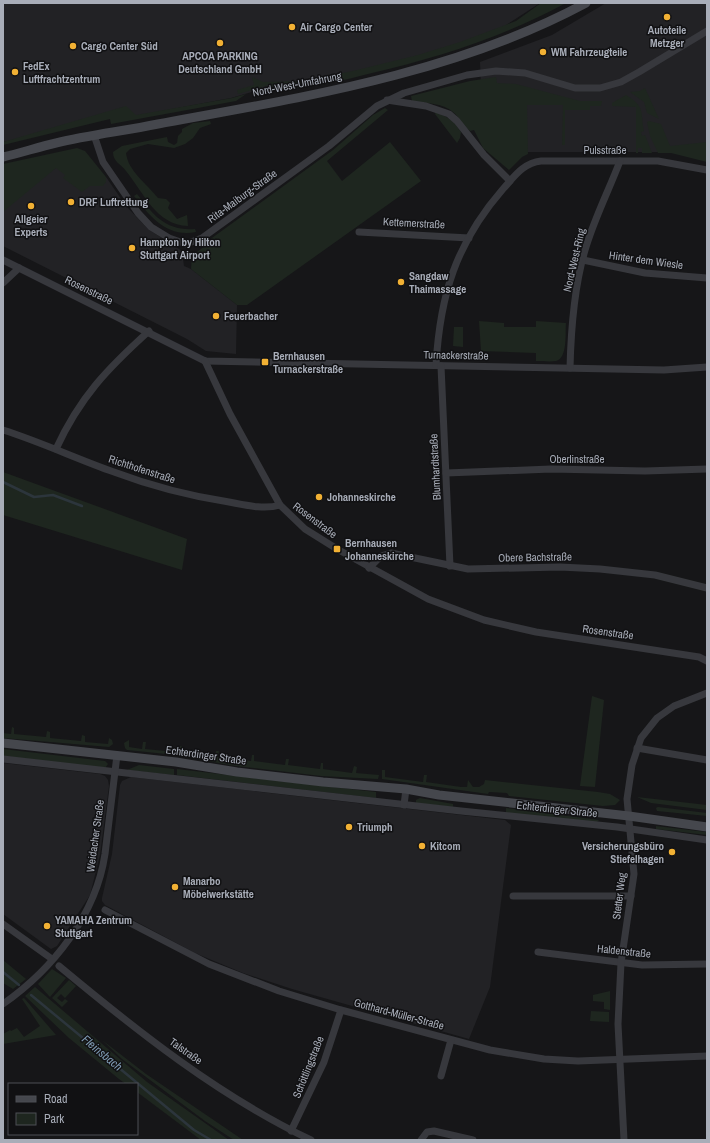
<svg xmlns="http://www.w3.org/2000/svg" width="710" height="1143" viewBox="0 0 710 1143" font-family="'Archivo Narrow',sans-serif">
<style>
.built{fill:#222225}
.green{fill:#1e261f}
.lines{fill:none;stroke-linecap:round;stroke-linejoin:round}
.stream{stroke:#2c353c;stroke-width:2.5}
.minor{stroke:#37383d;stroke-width:7}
.secondary{stroke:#45474d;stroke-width:9}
.poi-dot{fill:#f2b134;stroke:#111113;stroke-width:1.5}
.labels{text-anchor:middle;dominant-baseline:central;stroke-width:3;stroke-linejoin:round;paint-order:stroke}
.poi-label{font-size:11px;font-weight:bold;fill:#a8adb8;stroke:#111113;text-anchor:start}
.street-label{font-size:11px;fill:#a8adb8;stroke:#111113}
.water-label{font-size:12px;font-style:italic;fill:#7f9bb3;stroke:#111113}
</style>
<rect width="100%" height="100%" fill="#161618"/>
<g class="built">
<polygon points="3,3 540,3 497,31 454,48 304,85 269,87 231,98 114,120 108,118 3,142"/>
<polygon points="606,3 707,3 707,160 671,152 525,152 483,135 480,62 552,35"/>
<polygon points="57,167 104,179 106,177 126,206 148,229 182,251 184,266 191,269 237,305 236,354 206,351 187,339 3,246 3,207"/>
<polygon points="3,763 100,774 105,776 108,780 109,786 100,855 90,895 57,946 51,949 3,914"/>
<polygon points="131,777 505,820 511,825 490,987 469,1039 292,989 243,973 195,953 105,905 102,901 102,898 112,854 120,785 122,781"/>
</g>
<g class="green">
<path d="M541,3H566C505,36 440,57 372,73C345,80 317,87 289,88V85L272,87L269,85L238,94L237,90L254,85L252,77L263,82L305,81L357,70L418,55L460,42L516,21Z"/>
<path d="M496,77L497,83L516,84L580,101H602L601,106H590V110H565V145H562L563,105H527L528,154L522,157L509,170L483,148L474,130L470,131C463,125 460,118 453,112C443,103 425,103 412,101L411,96L470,81Z"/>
<polygon points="645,88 659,119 647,113 644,102 630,92 640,91"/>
<polygon points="246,94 236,101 111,124 110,119 3,145 3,142 126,106 136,115 232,98"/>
<path d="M626,95C646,107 640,112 644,131L641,132L642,136L645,135L652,153H642V148H638V153H636V107L612,106V103Z"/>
<polygon points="385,108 388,110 327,161 342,181 390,142 421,181 247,305 237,305 191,269 192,256 206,245 205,243 333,150 373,115"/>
<polygon points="436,111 453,121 461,132 460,138 457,143 435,114"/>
<path d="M210,121L211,124L200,128L193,138L185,144L174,148L148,144L130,149L126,153C128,171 147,184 158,198L166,199L170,203L168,208L177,219L187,215L188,226C156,225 144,193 126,171C121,164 113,162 113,152L122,146L167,137L168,142L174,145L177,143L178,136L182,132V129L193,123Z"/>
<polygon points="649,121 661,124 670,146 707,142 707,162 671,153 658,153 650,136 647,122"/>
<polygon points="77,148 85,151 106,177 106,182 103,186 90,186 82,192 63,178 65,175 56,168 3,212 3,164"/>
<path d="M137,194C154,216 166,231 195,229L196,232C168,238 150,217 134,196Z"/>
<path d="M479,321L504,323V327H536V321L566,323C565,333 568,358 556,361C550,362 542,361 536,361V353L481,351Z"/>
<polygon points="454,327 463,327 463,347 453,346"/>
<polygon points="3,472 187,539 182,570 3,515"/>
<polygon points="592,696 604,700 595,787 580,786"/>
<polygon points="12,727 14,728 14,734 46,737 47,731 50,732 50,738 81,741 82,735 85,736 85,742 108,744 109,738 112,740 113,744 109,747 3,738 3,733 11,734"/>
<polygon points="129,740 129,747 142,749 143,742 146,742 145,749 176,752 176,755 127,750 125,748 124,743"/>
<polygon points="180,746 183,747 183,753 215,756 216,751 219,751 218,757 251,761 252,755 254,755 254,761 285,765 286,759 289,759 288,765 320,769 321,763 323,763 323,769 352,773 354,766 357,767 356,773 379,775 378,779 321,776 236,766 179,756"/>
<polygon points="3,749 105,761 108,764 105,768 3,756"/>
<polygon points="139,765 174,769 174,775 127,770"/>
<polygon points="177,769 376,792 376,798 177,775"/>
<polygon points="382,770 385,770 385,777 423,782 424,775 427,775 426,782 461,787 467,787 468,780 473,787 479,787 484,784 485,780 598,792 610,794 620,800 615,805 603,806 509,796 507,793 489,792 488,794 382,779"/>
<polygon points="637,797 707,805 707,810 651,803"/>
<polygon points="420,798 453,804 453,807 416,803 416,800"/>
<polygon points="658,807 707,813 707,816 657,811 656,808"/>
<polygon points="506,808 599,820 597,822 506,813"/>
<polygon points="656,826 707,832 707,835 656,829"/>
<polygon points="3,960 26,979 13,989 3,983"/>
<polygon points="52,969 66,978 50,997 38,984"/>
<polygon points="69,980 76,986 65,998 61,994 57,998 62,1002 65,999 68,1001 62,1007 52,998"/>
<polygon points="35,987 147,1082 229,1140 201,1140 137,1092 137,1084 126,1084 119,1079 69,1038 25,996"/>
<polygon points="610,991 610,1010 604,1009 604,1002 593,1001 593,995"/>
<polygon points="24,998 56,1035 3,1044 3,1034 10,1030 11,1031 17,1028 24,1037 40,1026 22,999"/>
<polygon points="591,1011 609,1012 609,1022 590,1021"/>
<polygon points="102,1040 146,1074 243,1140 234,1140 205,1121 122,1059"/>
</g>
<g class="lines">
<g class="stream">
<polyline points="3,482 34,497 53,495 82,506"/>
<polyline points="3,972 19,985"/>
<polyline points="31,995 194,1130 211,1140"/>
</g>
<g class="minor">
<polyline points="387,100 426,106 449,114 457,121 484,155 510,181"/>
<polyline points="94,135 103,162 138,213 151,227 169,238 186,244 202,238 329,146 377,106 404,93 467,75 496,71 525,73 575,88 600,88 621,82 639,72 707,31"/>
<polyline points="359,232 469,238"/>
<polyline points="3,260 205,361 664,370 707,367"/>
<polyline points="583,260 645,273 707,278"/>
<polyline points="3,283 19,268"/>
<polyline points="205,361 230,414 280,505 305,529 337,549 428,599 484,620 536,632 699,657 707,661"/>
<path d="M436,365C440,295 456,243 503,189C514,177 523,163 541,161H658L707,170"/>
<polyline points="441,366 450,566"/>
<path d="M570,368C571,328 574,285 586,247C595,217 609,190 620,161"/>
<path d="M3,430C41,442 77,459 114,472C151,486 190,496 229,502C245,505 264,510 280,505"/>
<path d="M56,449C80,397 107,369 149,331"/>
<polyline points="446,473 551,469 645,471 707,469"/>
<polyline points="369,568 381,556 391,553 468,569 560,567 600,569 655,575 707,588"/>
<polyline points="637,748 707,760"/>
<polyline points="3,759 461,811 617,827 707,840"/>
<polyline points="404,805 406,789"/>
<polyline points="513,896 631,896"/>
<polyline points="105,910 209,964 279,991 341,1010 490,1050 544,1059 578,1061 707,1056"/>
<polyline points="3,924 52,959"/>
<polyline points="538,952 642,965 707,964"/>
<path d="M59,966C137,1031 219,1096 311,1140"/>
<path d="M3,1004C53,969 96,915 105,854L117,755"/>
<polyline points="441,1076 451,1040"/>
<polyline points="291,1131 324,1062 341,1010"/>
<polyline points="421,1140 427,1132 434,1131 473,1140"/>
<polyline points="624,1140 618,1024 621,963 634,874 627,799 632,765 641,738 657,718 674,706 707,693"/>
</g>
<g class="secondary">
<path d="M3,157C21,153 38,147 56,143C89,135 124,131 158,124C303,97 454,74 586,3"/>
<polyline points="3,743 176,762 237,772 323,782 406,789 439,795 629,816 707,827"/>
</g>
</g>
<g class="poi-dot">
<circle cx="667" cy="17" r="4"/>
<circle cx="292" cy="27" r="4"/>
<circle cx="220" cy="43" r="4"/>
<circle cx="73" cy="46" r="4"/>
<circle cx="543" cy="52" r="4"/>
<circle cx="15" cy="72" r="4"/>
<circle cx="71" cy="202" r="4"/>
<circle cx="31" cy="206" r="4"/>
<circle cx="132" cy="248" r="4"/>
<circle cx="401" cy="282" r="4"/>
<circle cx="216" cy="316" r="4"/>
<rect x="261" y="358" width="8" height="8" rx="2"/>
<circle cx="319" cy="497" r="4"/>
<rect x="333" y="545" width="8" height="8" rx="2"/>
<circle cx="349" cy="827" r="4"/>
<circle cx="422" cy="846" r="4"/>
<circle cx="672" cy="852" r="4"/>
<circle cx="175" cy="887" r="4"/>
<circle cx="47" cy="926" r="4"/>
</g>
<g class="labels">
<g class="poi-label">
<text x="300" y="27">Air Cargo Center</text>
<text x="667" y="30" text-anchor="middle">Autoteile<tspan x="667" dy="13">Metzger</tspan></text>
<text x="81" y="46">Cargo Center Süd</text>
<text x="551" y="52">WM Fahrzeugteile</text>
<text x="220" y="56" text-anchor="middle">APCOA PARKING<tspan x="220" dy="13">Deutschland GmbH</tspan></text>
<text x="23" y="66">FedEx<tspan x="23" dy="13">Luftfrachtzentrum</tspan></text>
<text x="79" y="202">DRF Luftrettung</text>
<text x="31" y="219" text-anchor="middle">Allgeier<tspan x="31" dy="13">Experts</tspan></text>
<text x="140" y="242">Hampton by Hilton<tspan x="140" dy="13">Stuttgart Airport</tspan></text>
<text x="409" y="276">Sangdaw<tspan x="409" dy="13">Thaimassage</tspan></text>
<text x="224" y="316">Feuerbacher</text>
<text x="273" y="356">Bernhausen<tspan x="273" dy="13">Turnackerstraße</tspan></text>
<text x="327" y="497">Johanneskirche</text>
<text x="345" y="543">Bernhausen<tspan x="345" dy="13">Johanneskirche</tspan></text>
<text x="357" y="827">Triumph</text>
<text x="430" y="846">Kitcom</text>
<text x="664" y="846" text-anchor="end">Versicherungsbüro<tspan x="664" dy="13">Stiefelhagen</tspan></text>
<text x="183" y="881">Manarbo<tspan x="183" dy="13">Möbelwerkstätte</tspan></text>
<text x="55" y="920">YAMAHA Zentrum<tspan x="55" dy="13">Stuttgart</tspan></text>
</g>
<g class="street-label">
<text transform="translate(297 84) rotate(-11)">Nord-West-Umfahrung</text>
<text x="605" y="150">Pulsstraße</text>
<text transform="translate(242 196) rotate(-36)">Rita-Maiburg-Straße</text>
<text transform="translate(414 223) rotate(3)">Kettemerstraße</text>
<text transform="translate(574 260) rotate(-77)">Nord-West-Ring</text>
<text transform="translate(646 260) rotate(8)">Hinter dem Wiesle</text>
<text transform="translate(89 290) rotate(26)">Rosenstraße</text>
<text transform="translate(456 355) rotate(1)">Turnackerstraße</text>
<text x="577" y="459">Oberlinstraße</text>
<text transform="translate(435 467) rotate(-93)">Blumhardtstraße</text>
<text transform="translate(142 469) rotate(18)">Richthofenstraße</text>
<text transform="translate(315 520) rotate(37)">Rosenstraße</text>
<text transform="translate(535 557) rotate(-1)">Obere Bachstraße</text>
<text transform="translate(608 632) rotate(8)">Rosenstraße</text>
<text transform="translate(206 755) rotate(8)">Echterdinger Straße</text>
<text transform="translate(557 809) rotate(6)">Echterdinger Straße</text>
<text transform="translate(95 836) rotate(-82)">Weidacher Straße</text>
<text transform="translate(619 896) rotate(-83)">Stetter Weg</text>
<text transform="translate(624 951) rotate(6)">Haldenstraße</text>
<text transform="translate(399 1014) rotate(15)">Gotthard-Müller-Straße</text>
<text transform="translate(186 1051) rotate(35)">Talstraße</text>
<text transform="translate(308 1067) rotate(-68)">Schöttlingstraße</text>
</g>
<g class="water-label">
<text transform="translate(102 1053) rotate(40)">Fleinsbach</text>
</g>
</g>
<rect width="710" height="1143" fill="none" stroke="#a8adb8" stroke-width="8"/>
<rect x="8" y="1083" width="130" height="52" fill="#111113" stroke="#4d4f55"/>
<rect x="16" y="1096" width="20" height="6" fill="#45474d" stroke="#4d4f55"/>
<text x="44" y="1103" font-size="12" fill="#a8adb8">Road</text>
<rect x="16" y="1113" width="20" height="12" fill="#1e261f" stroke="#4d4f55"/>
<text x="44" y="1123" font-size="12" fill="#a8adb8">Park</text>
</svg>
